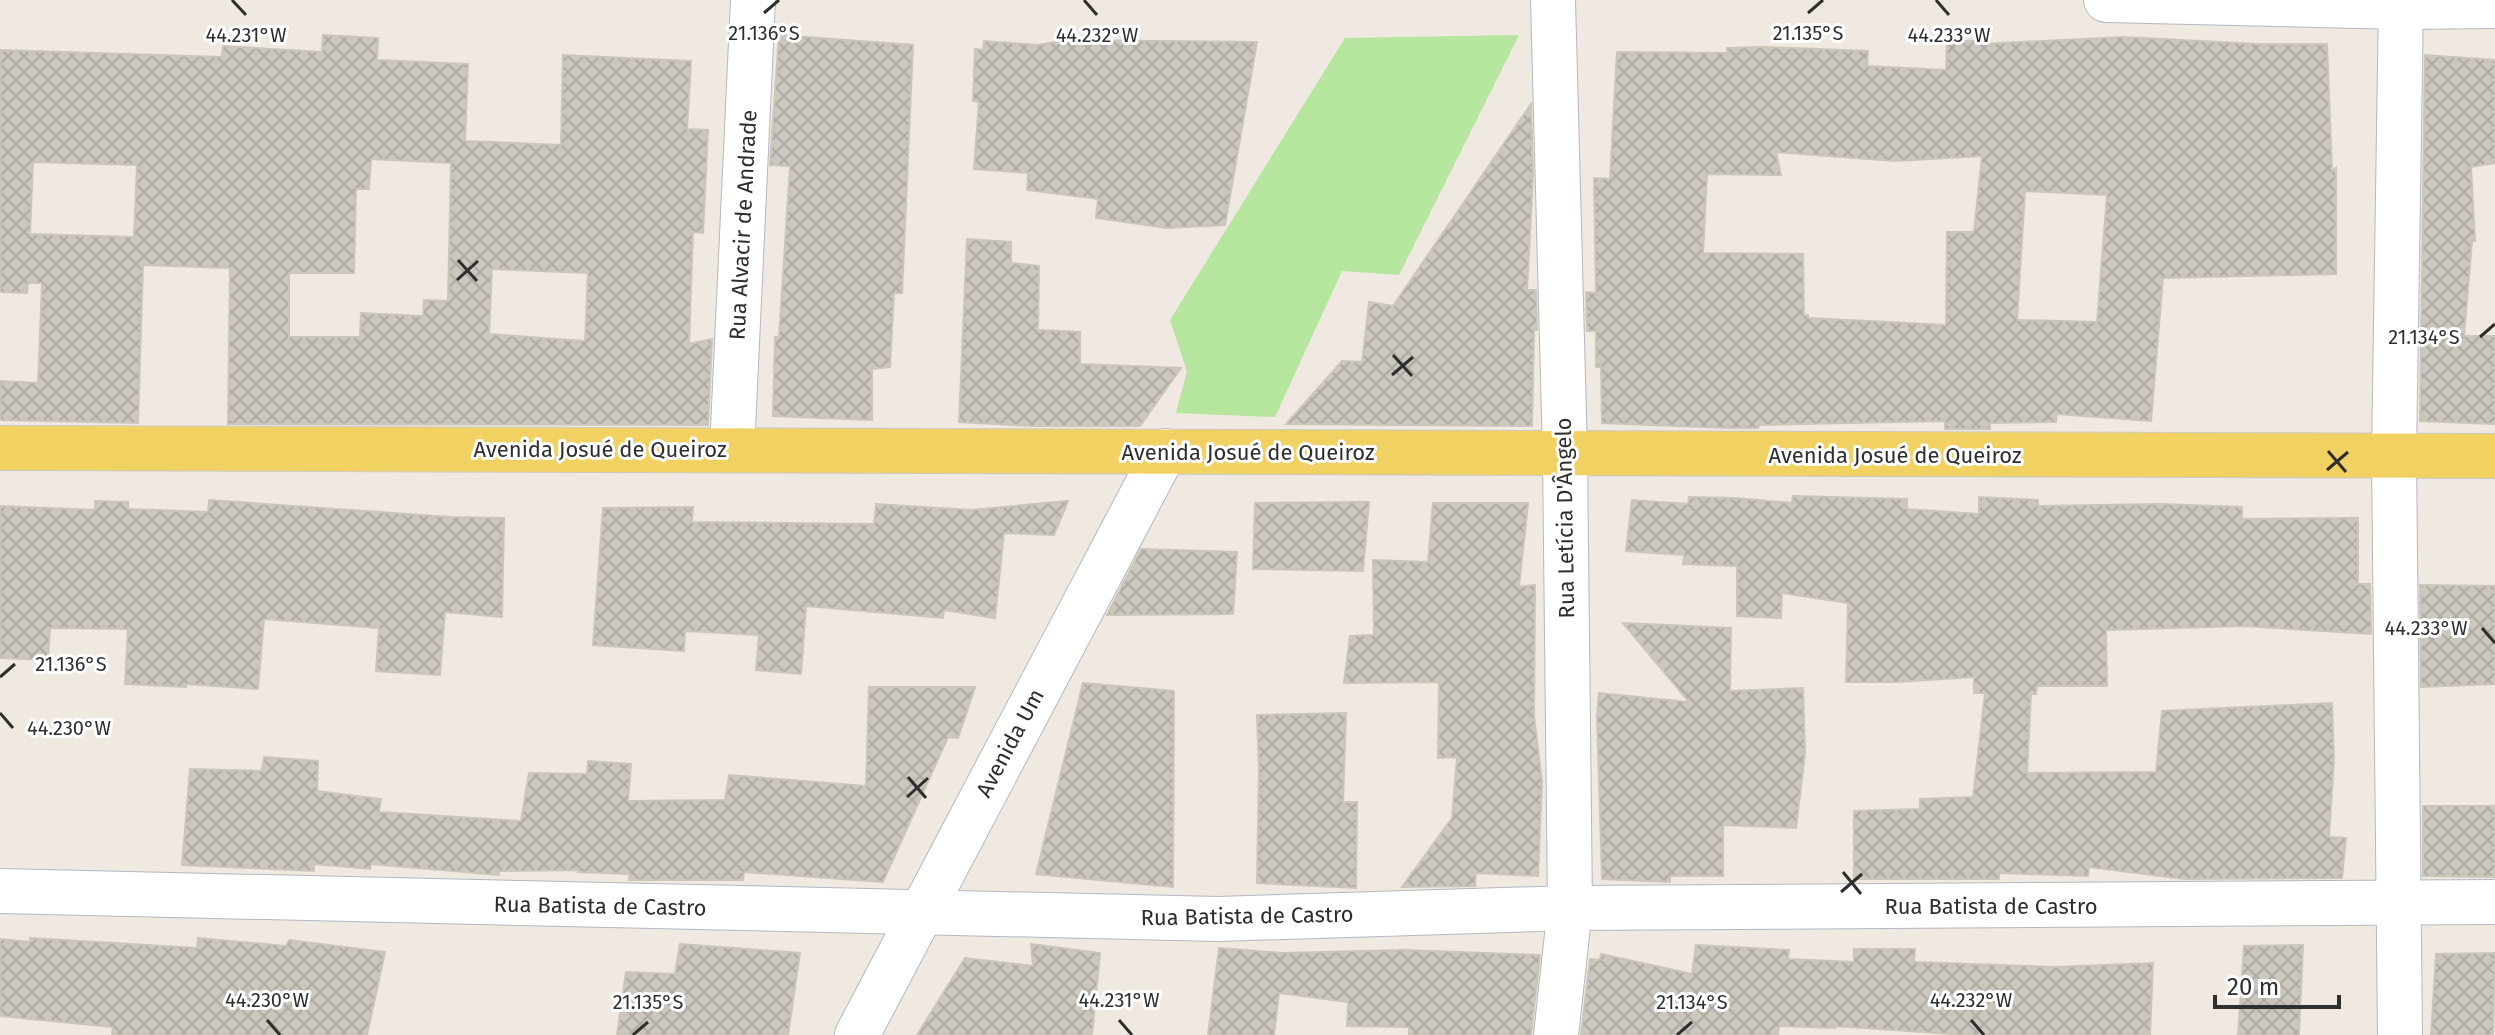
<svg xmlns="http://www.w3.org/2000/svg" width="2495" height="1035" viewBox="0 0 2495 1035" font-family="'Fira Sans',sans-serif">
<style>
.park{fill:#b6e59e}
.building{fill:url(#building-cross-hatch);stroke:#cbc5ba;stroke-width:2;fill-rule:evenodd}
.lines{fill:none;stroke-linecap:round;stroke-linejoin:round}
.minor-casing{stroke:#b4b7c1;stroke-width:46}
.major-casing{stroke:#c9c9c9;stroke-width:46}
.minor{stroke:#fff;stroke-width:44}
.major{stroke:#f2d163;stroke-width:44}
.ticks{fill:none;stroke:#2e2e2e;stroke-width:3}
.labels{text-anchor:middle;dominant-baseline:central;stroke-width:6;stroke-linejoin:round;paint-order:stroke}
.street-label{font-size:22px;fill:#2e2e2e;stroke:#fff}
.ticks-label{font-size:20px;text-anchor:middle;fill:#2e2e2e;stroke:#fff;stroke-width:6;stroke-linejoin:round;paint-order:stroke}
</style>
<defs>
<pattern id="building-cross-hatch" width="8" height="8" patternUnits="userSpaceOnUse" patternTransform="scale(2)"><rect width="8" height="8" fill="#cbc7bf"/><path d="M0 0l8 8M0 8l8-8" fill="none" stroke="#afaba4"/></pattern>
</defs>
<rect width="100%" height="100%" fill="#efe9e1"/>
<polygon class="park" points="1519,35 1399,275 1342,271 1275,417 1176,413 1187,371 1170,320 1345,38"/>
<g class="building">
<path d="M323,35L378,38L377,60L468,64L465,141L561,145L563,55L691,61L687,129L708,130L703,233L693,232L689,344L712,339L708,425L228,424L230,268L143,265L138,423L0,420V381L38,383L42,283H28L27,293L0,292V50L222,57L223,46L322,52ZM371,159L451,163L448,301L424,300L423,316L361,313L360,337H289V273H354L356,189H369ZM33,162L137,165L134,237L30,234ZM492,269L588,273L585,341L489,334Z"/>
<polygon points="779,35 913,45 902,293 894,293 890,367 872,369 872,420 773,416 775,337 779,337 790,166 770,165"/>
<path d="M2123,37L2258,44H2327L2332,171L2336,168V274L2163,278L2151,421L2056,414V422L1990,423V429H1945V421L1759,425L1758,428H1728L1602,423L1601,367H1596V331H1587L1586,292L1596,293L1594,178L1610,179L1617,52L1727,53V48L1763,47L1868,51L1867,66L1946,70L1947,42L1981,40L1980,44ZM1776,152L1895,161L1982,156L1974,232H1947L1946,325L1808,318V315H1804L1803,254L1703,253L1707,174L1781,175ZM2025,191L2107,195L2097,322L2017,320Z"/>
<polygon points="1066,40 1257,42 1225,225 1167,228 1096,218 1098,199 1027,190 1028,173 974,169 979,102 973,101 975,49 983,50 984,41 1038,45"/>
<polygon points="2425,55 2495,60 2495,163 2471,167 2475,241 2472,241 2464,336 2495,336 2495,424 2420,421"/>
<polygon points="1531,104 1533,175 1527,290 1536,290 1537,330 1534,330 1532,426 1286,424 1342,361 1362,362 1369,302 1393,306"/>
<polygon points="967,239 1011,242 1011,263 1039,266 1038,330 1080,332 1080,364 1181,368 1140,426 1032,426 959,422"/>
<polygon points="1793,496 1907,499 1907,509 1979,514 1979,497 2038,500 2038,506 2160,504 2242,507 2242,519 2358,518 2358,584 2370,584 2371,634 2244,626 2106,630 2107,686 2037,686 2036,694 2031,694 2027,773 2156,772 2162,711 2332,703 2334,759 2329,837 2346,838 2342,878 2184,879 2089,867 2088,876 1999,873 1999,879 1854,879 1854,811 1920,809 1920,799 1973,797 1985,693 1974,693 1974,677 1897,682 1846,682 1848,603 1782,593 1781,618 1737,616 1737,566 1683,564 1684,555 1626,551 1632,500 1688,504 1689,497 1735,498 1792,503"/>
<polygon points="209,500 450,517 504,518 502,617 445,612 440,675 376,671 379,628 264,619 258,689 186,684 186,687 125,684 128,629 50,628 48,660 0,658 0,506 95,510 95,501 128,502 128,509 208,512"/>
<polygon points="1068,501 1054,535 1004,533 995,618 944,610 943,618 806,606 801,674 756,670 759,635 685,631 684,651 593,645 603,508 693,507 692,522 874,524 876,504 972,510"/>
<polygon points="1369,502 1363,571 1253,569 1255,503"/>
<polygon points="1433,503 1528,503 1519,587 1535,585 1534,716 1542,782 1538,876 1476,873 1475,886 1402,887 1452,818 1457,757 1438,758 1439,682 1344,683 1350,636 1374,635 1373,560 1428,562"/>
<polygon points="1141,549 1237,552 1233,614 1107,615"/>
<polygon points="2420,585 2495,586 2495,684 2421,687"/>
<polygon points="1623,623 1731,628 1730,691 1803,688 1805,753 1796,828 1723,825 1723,876 1670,876 1670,882 1602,879 1597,715 1599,693 1689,702"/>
<polygon points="1083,683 1174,691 1173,887 1036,874"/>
<polygon points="869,687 975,687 958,738 948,737 883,882 744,872 743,880 629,880 630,874 578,872 579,870 499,871 499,875 371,864 370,869 314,864 314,871 182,865 190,769 262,771 264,757 318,761 317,791 381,799 379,812 521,821 529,773 587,774 588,761 631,764 628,801 725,800 729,775 866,786"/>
<polygon points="1346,713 1343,802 1357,802 1356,888 1257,883 1259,769 1257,715"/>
<polygon points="2423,806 2495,806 2495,877 2423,876"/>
<polygon points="30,938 197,948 198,938 286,946 289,940 385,952 367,1035 112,1035 113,1027 0,1016 0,939 30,942"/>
<polygon points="680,944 800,953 788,1035 617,1035 626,972 675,974"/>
<polygon points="1031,944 1100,953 1092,1035 917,1035 965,958 1033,966"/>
<polygon points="1696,945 1789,950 1788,959 1854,962 1854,949 1915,949 1914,962 2054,967 2153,963 2150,1035 1965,1035 1835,1026 1835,1028 1779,1026 1778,1035 1581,1035 1590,959 1600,960 1601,954 1692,974"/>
<polygon points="2303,945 2299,1035 2238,1035 2244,946"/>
<polygon points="1219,948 1283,953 1404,950 1540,955 1531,1035 1409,1035 1409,1027 1347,1026 1348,1002 1279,993 1274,1035 1208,1035"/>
<polygon points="2495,953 2493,1035 2431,1035 2436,954"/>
</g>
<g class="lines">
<g class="minor-casing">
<g id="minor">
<polyline points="1553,0 1565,454 1570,908 1556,1035"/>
<polyline points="2106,0 2401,7 2495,6"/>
<polyline points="732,450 753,0"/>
<polyline points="0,891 1218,919 1570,908 2495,902"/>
<polyline points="857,1035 1165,451"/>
<polyline points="2400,1035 2394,456 2401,0"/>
</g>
</g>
<g class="major-casing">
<polyline id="major" points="0,448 2495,456"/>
</g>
<use href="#minor" class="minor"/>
<use href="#major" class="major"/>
</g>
<path class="ticks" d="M232,0L246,15M1084,0L1097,15M1936,0L1949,15M764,13L779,0M1808,13L1823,0M458,260L477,281M457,280L478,261M2480,337L2495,324M1393,355L1412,376M1392,375L1413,357M2328,451L2346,472M2327,470L2348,452M2482,628L2495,643M0,677L15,664M0,713L13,728M908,777L926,798M907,797L928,778M1843,872L1861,894M1841,892L1862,874M267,1020L280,1035M1119,1020L1132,1035M1971,1020L1984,1035M633,1035L648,1022M1677,1035L1692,1022"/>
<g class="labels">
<g class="street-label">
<text transform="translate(743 225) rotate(-87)">Rua Alvacir de Andrade</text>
<text x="600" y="449">Avenida Josué de Queiroz</text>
<text x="1248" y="452">Avenida Josué de Queiroz</text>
<text x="1895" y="455">Avenida Josué de Queiroz</text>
<text transform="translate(1565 518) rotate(-91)">Rua Letícia D'Ângelo</text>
<text transform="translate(1010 743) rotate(-62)">Avenida Um</text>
<text transform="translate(600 906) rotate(1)">Rua Batista de Castro</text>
<text x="1991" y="906">Rua Batista de Castro</text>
<text transform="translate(1247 916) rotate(-1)">Rua Batista de Castro</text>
</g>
</g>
<g class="ticks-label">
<text x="764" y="40">21.136°S</text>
<text x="1808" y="40">21.135°S</text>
<text x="246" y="42">44.231°W</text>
<text x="1949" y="42">44.233°W</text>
<text x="1097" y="42">44.232°W</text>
<text x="2424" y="344">21.134°S</text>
<text x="2426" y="635">44.233°W</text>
<text x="71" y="671">21.136°S</text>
<text x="69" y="735">44.230°W</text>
<text x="267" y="1007">44.230°W</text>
<text x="1119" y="1007">44.231°W</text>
<text x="1971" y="1007">44.232°W</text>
<text x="648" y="1009">21.135°S</text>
<text x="1692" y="1009">21.134°S</text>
</g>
<path d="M2215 995v12h124v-12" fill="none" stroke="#2e2e2e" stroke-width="4"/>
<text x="2227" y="995" font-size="24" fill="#2e2e2e" stroke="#ffffff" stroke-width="6" paint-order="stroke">20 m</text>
</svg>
